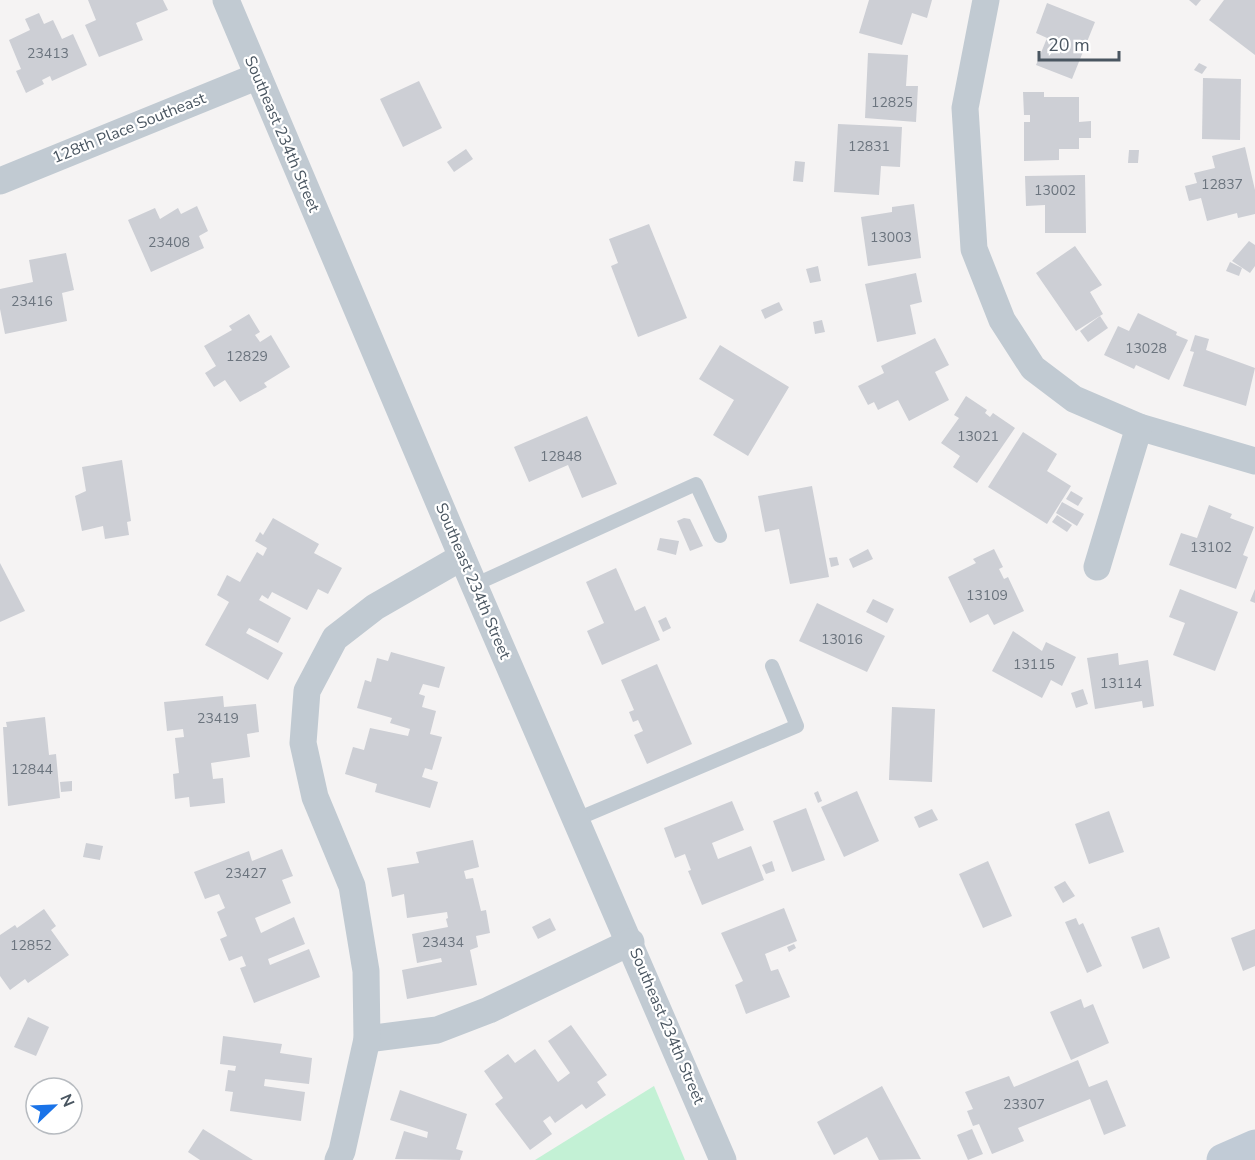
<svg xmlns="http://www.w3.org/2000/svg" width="1255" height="1160" viewBox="0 0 1255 1160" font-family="'Nunito Sans',sans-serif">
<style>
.green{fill:#c3f1d5}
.building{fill:#cdcfd5}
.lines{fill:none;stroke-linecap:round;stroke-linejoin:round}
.lane{stroke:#c1cad2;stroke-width:14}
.street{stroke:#c1cad2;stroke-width:27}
.secondary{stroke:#c1cbd6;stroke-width:33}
.labels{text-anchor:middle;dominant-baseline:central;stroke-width:4.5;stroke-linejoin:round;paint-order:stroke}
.number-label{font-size:14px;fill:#6b747e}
.street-label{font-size:16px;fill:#4a5661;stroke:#fff}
</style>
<rect width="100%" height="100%" fill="#f5f3f3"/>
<polygon class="green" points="654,1086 685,1160 535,1160"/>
<g class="building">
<polygon points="88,0 163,0 168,10 136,23 143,40 99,57 85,25 96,20"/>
<polygon points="869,0 932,0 927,18 912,13 902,45 859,33"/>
<polygon points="1189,0 1201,0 1196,6"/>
<polygon points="1224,0 1255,0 1255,55 1209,20"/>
<polygon points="1047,3 1095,22 1072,79 1036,65 1047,38 1036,33"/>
<polygon points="39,13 44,24 53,20 62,39 73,34 87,65 52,81 50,76 42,80 44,84 26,93 16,71 21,69 9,40 30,30 25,19"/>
<polygon points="868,53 908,55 906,86 918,86 916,122 865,118"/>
<polygon points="1199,63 1207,67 1202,74 1194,70"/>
<polygon points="1203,78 1241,79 1240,140 1202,139"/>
<polygon points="419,81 442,128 403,147 380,99"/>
<polygon points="1023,92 1044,92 1044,97 1079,97 1079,122 1091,121 1091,138 1079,138 1079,149 1059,149 1059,160 1024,161 1024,122 1030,122 1030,115 1024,115"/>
<polygon points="838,124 902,127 900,167 881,166 879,195 834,192"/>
<polygon points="1245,147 1255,190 1255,214 1238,218 1237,213 1207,221 1201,198 1189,201 1185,186 1197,183 1194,173 1215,168 1212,156"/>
<polygon points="466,149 473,159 454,172 447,162"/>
<polygon points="1129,150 1139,150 1138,163 1128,163"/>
<polygon points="795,161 805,162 803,182 793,181"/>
<polygon points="1085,175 1086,233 1045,233 1045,205 1026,206 1025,176"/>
<polygon points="914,204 921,258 868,266 861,217 892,212 892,207"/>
<polygon points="197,206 208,231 199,236 204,248 151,272 128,220 155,208 160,219 178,208 181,214"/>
<polygon points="649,224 687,318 638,337 611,266 618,263 609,239"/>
<polygon points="1249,241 1255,245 1255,266 1250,273 1232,261"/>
<polygon points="1075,246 1102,285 1090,292 1103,314 1076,331 1036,273"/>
<polygon points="66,253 74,290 62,293 67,321 5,334 0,309 0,289 33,282 29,260"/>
<polygon points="1230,262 1242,268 1239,276 1226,271"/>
<polygon points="818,266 821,281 810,283 806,269"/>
<polygon points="916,273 922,302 910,305 916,334 877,342 865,284"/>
<polygon points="779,302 783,310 765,319 761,310"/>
<polygon points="1138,313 1177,332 1176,335 1188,340 1169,380 1136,365 1134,369 1104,355 1118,326 1129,331"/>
<polygon points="249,314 260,332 255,335 260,342 271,335 290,367 264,383 267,387 240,402 225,380 214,387 205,373 216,366 204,346 232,330 229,326"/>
<polygon points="1100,316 1108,328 1088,342 1080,331"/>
<polygon points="822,320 825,332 815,334 813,322"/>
<polygon points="1195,335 1209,339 1206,350 1255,368 1246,406 1183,386 1194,352 1190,351"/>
<polygon points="935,338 949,365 935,372 949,400 909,421 898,400 878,410 874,402 868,405 858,386 884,373 881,366"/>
<polygon points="720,345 789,387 748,456 713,435 734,400 699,379"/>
<polygon points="966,396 987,410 985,413 990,417 993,413 1015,428 977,483 953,467 960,456 941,443 959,418 954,415"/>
<polygon points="587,416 617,484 582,498 568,465 529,482 514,447"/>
<polygon points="1023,432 1057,454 1047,471 1071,486 1047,524 988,487"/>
<polygon points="122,460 131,521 127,522 129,535 105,539 103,526 82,531 75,496 86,491 82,467"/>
<polygon points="812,486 829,577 790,584 779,529 765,532 758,496"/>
<polygon points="1071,491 1083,498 1078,506 1066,499"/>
<polygon points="1062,502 1084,514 1077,526 1056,513"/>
<polygon points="1209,505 1232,514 1230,518 1254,527 1243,555 1248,557 1236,589 1169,565 1181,533 1197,538"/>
<polygon points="1057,515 1072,525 1067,532 1052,522"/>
<polygon points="273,518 319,544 314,553 342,568 328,594 318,589 307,610 272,592 268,599 262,595 259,600 291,618 278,643 249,628 246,633 283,653 268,680 205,645 229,602 217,595 227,575 240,582 257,552 263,556 267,548 255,541 260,532 263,535"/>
<polygon points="684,518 690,519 703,546 690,551 677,521"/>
<polygon points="660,538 679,541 676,555 657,550"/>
<polygon points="868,549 873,559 853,568 849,559"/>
<polygon points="994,549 1003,567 999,569 1004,579 1008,577 1024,611 994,625 988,614 970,623 948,577 976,563 973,559"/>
<polygon points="837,557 839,565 831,567 829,558"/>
<polygon points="0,563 25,611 0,622"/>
<polygon points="616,568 635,611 645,606 660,640 602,665 587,631 604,623 586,582"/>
<polygon points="1180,589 1238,612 1215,671 1173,655 1185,623 1169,617"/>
<polygon points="1255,589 1255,603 1250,601"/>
<polygon points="873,599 894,609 887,623 866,612"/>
<polygon points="817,603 885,636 867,672 799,641"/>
<polygon points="666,617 671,628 663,632 658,621"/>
<polygon points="1013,631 1042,651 1046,642 1076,657 1062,686 1051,680 1042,698 992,671"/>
<polygon points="391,652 445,667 439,688 423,684 419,694 425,696 422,707 436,711 430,734 442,737 432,770 425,768 422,777 438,782 430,808 375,792 377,784 345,774 353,747 364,750 370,728 408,736 410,729 390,723 392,718 357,708 365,680 371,682 377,658 388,661"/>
<polygon points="1118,653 1119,665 1148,660 1154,706 1143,708 1142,701 1095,709 1087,658"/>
<polygon points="657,664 692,744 647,764 634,735 643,731 638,720 633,722 629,712 634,710 621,680"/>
<polygon points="1083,689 1088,704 1076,708 1071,693"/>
<polygon points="223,696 224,707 256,704 259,732 247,734 250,757 211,763 213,779 223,778 225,803 190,807 189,797 175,799 173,774 179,773 175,738 184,737 183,729 167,731 164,702"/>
<polygon points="892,707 935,709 932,782 889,780"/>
<polygon points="45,717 49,755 56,754 60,798 8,806 3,727 7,727 6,722"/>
<polygon points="72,781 72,791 61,792 60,782"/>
<polygon points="818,791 822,801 818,803 814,793"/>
<polygon points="857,791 879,841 844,857 821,807"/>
<polygon points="732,801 744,830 712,843 718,859 751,846 764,880 702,905 688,871 691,870 685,854 675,858 664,828"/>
<polygon points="806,808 825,860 792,872 773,821"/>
<polygon points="932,809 938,820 919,828 914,817"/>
<polygon points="1109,811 1124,852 1089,864 1075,824"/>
<polygon points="473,840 479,867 464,871 466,879 473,878 481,911 486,910 490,933 476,936 478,947 470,950 477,985 407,999 402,970 442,962 441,958 417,963 412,934 448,927 446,919 448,918 447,912 407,918 404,894 392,897 387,868 419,863 416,852"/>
<polygon points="86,843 103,846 100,860 83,857"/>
<polygon points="282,849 293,876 282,880 291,903 255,918 261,933 294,917 305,944 268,959 270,965 309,949 320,977 254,1003 240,968 246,966 242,956 229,961 220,939 227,936 217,912 225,908 219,894 205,899 194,872 249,851 252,861"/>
<polygon points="772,861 775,871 766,874 762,865"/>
<polygon points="988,861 1012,916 983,928 959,874"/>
<polygon points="1065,881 1075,896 1063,903 1054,887"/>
<polygon points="784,908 797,941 765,954 771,971 778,969 790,997 746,1014 735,985 743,981 721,933"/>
<polygon points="44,909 56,926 51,930 69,955 28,983 25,979 10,990 0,976 0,935 15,925 17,928"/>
<polygon points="550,918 556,930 538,939 532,927"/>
<polygon points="1076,918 1079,925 1083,923 1102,966 1087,973 1065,922"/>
<polygon points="1159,927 1170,958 1143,969 1131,937"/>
<polygon points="1255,929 1255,966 1243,971 1231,938"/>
<polygon points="794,944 796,948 789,952 787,947"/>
<polygon points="1081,999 1084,1008 1093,1004 1109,1043 1071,1060 1050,1012"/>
<polygon points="28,1017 49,1027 36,1056 14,1047"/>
<polygon points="571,1025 607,1075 597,1082 606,1095 586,1109 582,1104 555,1123 550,1116 543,1121 552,1134 530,1150 495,1104 503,1098 484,1071 508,1054 515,1063 535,1049 558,1082 570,1073 548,1041"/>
<polygon points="223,1036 282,1044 280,1053 312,1058 309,1084 265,1079 264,1086 305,1092 301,1121 230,1111 233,1092 225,1091 228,1070 235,1071 236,1066 220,1064"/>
<polygon points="1078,1060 1089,1087 1107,1080 1126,1126 1104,1135 1090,1099 1018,1128 1024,1141 992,1154 979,1124 973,1126 967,1111 973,1109 965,1092 1009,1076 1014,1087"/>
<polygon points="882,1086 921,1159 879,1160 867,1137 834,1155 817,1122"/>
<polygon points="400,1090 467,1114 456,1149 463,1151 460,1160 395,1159 404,1131 427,1138 428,1132 390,1120"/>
<polygon points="203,1129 253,1160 200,1160 188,1152"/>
<polygon points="972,1129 983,1154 968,1160 957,1135"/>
</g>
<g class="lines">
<g class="lane">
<polyline points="474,585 696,484 720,536"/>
<polyline points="577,819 797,726 772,666"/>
</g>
<g class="street">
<polyline points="226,0 462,557 723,1160"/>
<polyline points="986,0 965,108 974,249 1002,320 1033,368 1074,399 1139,427 1255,461"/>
<polyline points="0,181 258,76"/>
<polyline points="1097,567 1139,427"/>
<polyline points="367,1039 437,1030 489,1010 631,942"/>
<polyline points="338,1160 342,1151 367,1039 366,971 352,886 315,797 303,743 307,691 335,638 375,607 462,557"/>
</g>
<polyline class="secondary" points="1223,1160 1255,1146"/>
</g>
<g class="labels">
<g class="number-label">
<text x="48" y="53">23413</text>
<text x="892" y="102">12825</text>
<text x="869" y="146">12831</text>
<text x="1222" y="184">12837</text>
<text x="1055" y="190">13002</text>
<text x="891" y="237">13003</text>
<text x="169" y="242">23408</text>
<text x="32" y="301">23416</text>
<text x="1146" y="348">13028</text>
<text x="247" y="356">12829</text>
<text x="978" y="436">13021</text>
<text x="561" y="456">12848</text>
<text x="1211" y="547">13102</text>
<text x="987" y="595">13109</text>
<text x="842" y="639">13016</text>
<text x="1034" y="664">13115</text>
<text x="1121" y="683">13114</text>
<text x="218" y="718">23419</text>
<text x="32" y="769">12844</text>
<text x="246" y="873">23427</text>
<text x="443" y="942">23434</text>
<text x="31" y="945">12852</text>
<text x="1024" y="1104">23307</text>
</g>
<g class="street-label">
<text transform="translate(129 128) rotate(-22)">128th Place Southeast</text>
<text transform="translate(282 134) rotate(67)">Southeast 234th Street</text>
<text transform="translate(473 581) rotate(67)">Southeast 234th Street</text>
<text transform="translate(667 1026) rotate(67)">Southeast 234th Street</text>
</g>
</g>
<g transform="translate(54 1106) rotate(67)"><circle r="28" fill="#ffffff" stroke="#b7bbc0" stroke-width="1.5"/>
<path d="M0-4.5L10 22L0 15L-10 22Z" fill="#1a73e8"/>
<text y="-9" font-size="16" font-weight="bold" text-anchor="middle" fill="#4a5661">N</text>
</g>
<path d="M1039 51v9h80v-9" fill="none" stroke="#4a5661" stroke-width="3"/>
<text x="1048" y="51" font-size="18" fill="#4a5661" stroke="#ffffff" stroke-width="4.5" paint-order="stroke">20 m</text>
</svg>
